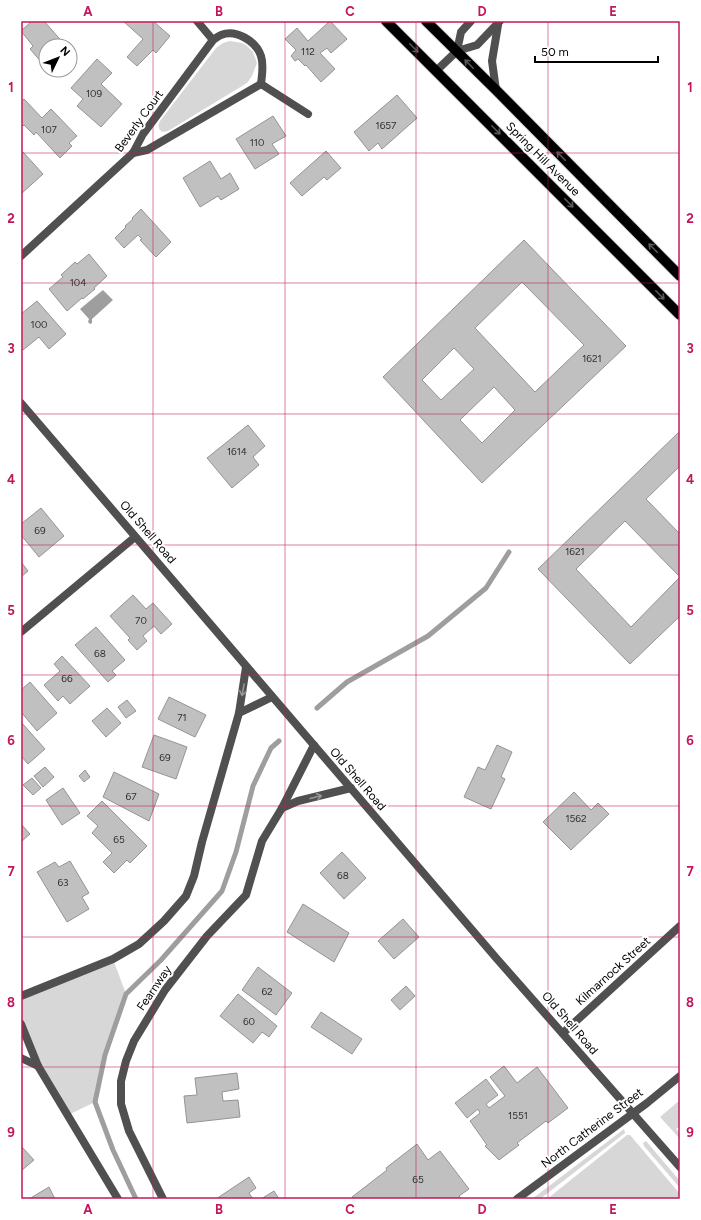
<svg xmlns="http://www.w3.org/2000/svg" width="701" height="1220" viewBox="0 0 701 1220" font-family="Figtree,sans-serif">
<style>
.green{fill:#d7d7d7}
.water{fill:#9e9e9e}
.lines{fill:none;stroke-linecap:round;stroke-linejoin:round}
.stream{stroke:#9e9e9e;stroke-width:5}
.building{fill:#c0c0c0;stroke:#949494;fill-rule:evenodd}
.primary-casing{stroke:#dbdbdb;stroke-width:12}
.minor{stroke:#505050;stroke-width:8}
.tertiary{stroke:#505050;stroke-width:8}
.primary{stroke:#000;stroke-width:10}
.oneway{stroke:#595959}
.oneway2{stroke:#969696}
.grid{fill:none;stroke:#c2185b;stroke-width:1;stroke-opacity:0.55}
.labels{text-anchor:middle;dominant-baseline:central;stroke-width:4;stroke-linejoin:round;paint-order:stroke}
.number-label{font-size:10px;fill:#303030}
.street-label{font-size:12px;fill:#000;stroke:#fff}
.neatline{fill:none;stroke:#c2185b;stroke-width:1.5}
.grid-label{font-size:13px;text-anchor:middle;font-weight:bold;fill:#c2185b}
</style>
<rect width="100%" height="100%" fill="#fff"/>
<g class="green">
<path d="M230,41L242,43L246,45L253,52L257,63L252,76L247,83L168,131L162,132C158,129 158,126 160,121L216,48L223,43Z"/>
<polygon points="113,959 126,994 105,1055 95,1102 68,1115 38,1066 21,1024 21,996"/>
<polygon points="680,1100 679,1108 680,1110 680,1126 676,1129 680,1133 680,1139 660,1117"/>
<polygon points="624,1129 625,1133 540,1199 532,1199"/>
<polygon points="627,1135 630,1135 680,1194 680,1199 547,1199"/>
<polygon points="646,1141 680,1181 680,1188 644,1146 643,1143"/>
</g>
<polygon class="water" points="103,290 113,300 92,319 92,323 90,324 88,322 89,319 80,309"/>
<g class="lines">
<g class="stream">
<polyline points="317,708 347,682 428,636 486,588 509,552"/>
<polyline points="136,1199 113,1150 95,1102 105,1055 126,994 161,960 222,891 236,852 253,786 271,748 279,741"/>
</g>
</g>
<g class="building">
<polygon points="32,21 44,21 65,45 63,46 46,46 46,61 43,64 30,49 33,46 21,31"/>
<polygon points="123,21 153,21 170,36 156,53 153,50 137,66 127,57 143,39"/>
<polygon points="330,21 347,39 331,53 327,48 320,53 335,69 321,82 306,65 305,66 298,59 295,61 291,56 296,50 285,39 297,28 308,41"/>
<polygon points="97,59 112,73 101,84 122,104 101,127 77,106 83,99 71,88"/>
<polygon points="397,95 417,118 382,149 378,143 369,151 354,132"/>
<polygon points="24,99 42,118 51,109 77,136 69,143 72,146 60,158 36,132 34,135 24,125 23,126 21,123 21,102"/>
<polygon points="273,116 286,136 272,144 279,154 255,169 236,139"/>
<polygon points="326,151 341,168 327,180 324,177 302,196 290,183"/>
<polygon points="23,152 43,174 21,194 21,153"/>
<polygon points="210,161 221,179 230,173 239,189 221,200 218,196 200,207 183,178"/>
<polygon points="141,209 171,242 156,257 140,240 142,239 138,235 124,248 115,238 126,227 125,226 133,219 132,218"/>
<path d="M524,240L626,346L482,483L383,377ZM522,282L584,345L535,392L475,328ZM454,348L474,369L441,400L422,380ZM494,387L515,410L482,443L460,420Z"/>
<polygon points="89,254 107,276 94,288 95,289 83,299 82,298 67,311 49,289 63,277 61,275 75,262 77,264"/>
<polygon points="37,301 66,334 49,349 39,337 23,350 21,348 21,314"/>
<polygon points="248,425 265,446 253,457 259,465 232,488 207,458"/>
<polygon points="680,431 680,466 646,499 680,534 680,577 625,521 576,569 631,627 680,577 680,616 630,664 538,569"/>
<polygon points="41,508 64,536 39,557 21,535 21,524"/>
<polygon points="21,562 28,571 21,577"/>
<polygon points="133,595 146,609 153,603 172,624 161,634 154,626 143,636 147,641 137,650 128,640 130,638 110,616"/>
<polygon points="96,627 125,660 112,671 116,675 108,682 75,645"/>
<polygon points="62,656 90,686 70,704 63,696 58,701 44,685 60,671 54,664"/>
<polygon points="30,682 57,713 37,731 21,712 21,690"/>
<polygon points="169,697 206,715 195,737 158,719"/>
<polygon points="127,700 136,711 126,718 118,707"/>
<polygon points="107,708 121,723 106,737 92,721"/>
<polygon points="21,722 45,749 28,764 21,756"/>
<polygon points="154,735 187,747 176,779 142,767"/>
<polygon points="497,745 512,752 501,777 505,779 491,809 464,797 478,767 485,770"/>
<polygon points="45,767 54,777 43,787 34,776"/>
<polygon points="85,770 90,777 84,782 79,776"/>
<polygon points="114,772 159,794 149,821 103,797"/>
<polygon points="32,778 41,788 33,795 23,785"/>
<polygon points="63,788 80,813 62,825 46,800"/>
<polygon points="574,792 591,810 598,803 609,814 571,850 543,822"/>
<polygon points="102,801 147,846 130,863 127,860 114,873 103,862 112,853 92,833 98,826 87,816"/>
<polygon points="21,824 30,834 21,842"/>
<polygon points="342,852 366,878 344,899 320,873"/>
<polygon points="70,861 89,893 82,897 89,909 67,922 37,872 55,862 59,867"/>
<polygon points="303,904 349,933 334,962 287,932"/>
<polygon points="403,919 419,937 394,959 378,941"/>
<polygon points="258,967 292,993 276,1015 242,990"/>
<polygon points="406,986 415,996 400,1010 391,1000"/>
<polygon points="238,994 277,1026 269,1037 262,1032 253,1043 220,1016"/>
<polygon points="321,1012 362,1039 352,1054 311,1027"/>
<polygon points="504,1066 517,1083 537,1067 568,1108 548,1123 546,1121 517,1143 519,1145 499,1160 485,1146 487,1145 470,1121 480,1113 478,1109 467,1118 455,1103 486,1079 498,1095 486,1104 489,1108 505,1096 490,1077"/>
<polygon points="237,1073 239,1089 222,1092 223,1101 238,1100 240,1117 187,1123 184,1096 197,1095 195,1078"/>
<polygon points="417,1144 428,1160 440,1151 469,1189 459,1196 461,1198 354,1199 352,1197 387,1170 386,1168"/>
<polygon points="21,1146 34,1160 21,1171"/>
<polygon points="249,1177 256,1188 249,1193 253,1199 216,1199"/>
<polygon points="49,1187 55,1199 29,1199"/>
<polygon points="274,1191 279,1199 261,1199"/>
</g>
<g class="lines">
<g class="primary-casing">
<g id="primary">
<polyline points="386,21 680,315"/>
<polyline points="426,21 496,90 680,276"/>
</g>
</g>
<g class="minor">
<polyline points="197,21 213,40"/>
<polyline points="457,51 461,32 471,21"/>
<polyline points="436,71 457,51 477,45 500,21"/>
<polyline points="261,84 308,114"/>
<polyline points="496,90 492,61 498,25"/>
<polyline points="133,153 147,150 261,84"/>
<path d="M21,256L133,153L143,134L213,40C216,38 218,36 221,35C236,29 256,41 261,56C264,65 262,75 261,84"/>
<polyline points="21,632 135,537"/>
<polyline points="239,713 272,697"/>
<polyline points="282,808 298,801 351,788"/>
<polyline points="21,996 113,959 139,944 164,921 186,896 194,876 202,842 239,713 246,667"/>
<polyline points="21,1024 38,1066 118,1199"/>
<polyline points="563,1033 680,926"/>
<polyline points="21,1058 38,1066"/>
<polyline points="163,1199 129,1131 121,1104 121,1081 126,1061 134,1041 165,990 207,936 246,895 262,841 282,808 314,745"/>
</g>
<g class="tertiary">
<polyline points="21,403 497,959 680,1167"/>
<polyline points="517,1199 647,1103 680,1076"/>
</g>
<use href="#primary" class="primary"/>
</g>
<defs><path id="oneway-shaft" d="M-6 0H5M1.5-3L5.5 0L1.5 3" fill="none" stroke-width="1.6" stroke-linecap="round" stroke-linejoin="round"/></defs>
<g class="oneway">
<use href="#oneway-shaft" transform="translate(414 48) rotate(45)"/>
<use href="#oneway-shaft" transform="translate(469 64) rotate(-135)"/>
<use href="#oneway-shaft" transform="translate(496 130) rotate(45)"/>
<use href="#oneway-shaft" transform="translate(561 156) rotate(-135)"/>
<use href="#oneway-shaft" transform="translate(569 203) rotate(45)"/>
<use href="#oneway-shaft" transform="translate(653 248) rotate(-135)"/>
<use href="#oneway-shaft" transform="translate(660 295) rotate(45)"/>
</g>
<g class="oneway2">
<use href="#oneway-shaft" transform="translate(243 690) rotate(101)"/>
<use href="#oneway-shaft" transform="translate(316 797) rotate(-14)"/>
</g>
<path class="grid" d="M153,21V1199M285,21V1199M416,21V1199M548,21V1199M21,153H680M21,283H680M21,414H680M21,545H680M21,675H680M21,806H680M21,937H680M21,1067H680"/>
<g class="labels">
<g class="number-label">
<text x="308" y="51">112</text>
<text x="94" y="93">109</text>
<text x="386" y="125">1657</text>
<text x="49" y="129">107</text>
<text x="257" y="142">110</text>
<text x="78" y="282">104</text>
<text x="39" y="324">100</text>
<text x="592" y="358">1621</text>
<text x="237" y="451">1614</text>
<text x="40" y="530">69</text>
<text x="575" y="551">1621</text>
<text x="141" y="620">70</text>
<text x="100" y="653">68</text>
<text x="67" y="678">66</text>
<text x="182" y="717">71</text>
<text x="165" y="757">69</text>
<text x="131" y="796">67</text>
<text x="576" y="818">1562</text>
<text x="119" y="839">65</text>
<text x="343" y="875">68</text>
<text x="63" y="882">63</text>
<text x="267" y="991">62</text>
<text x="249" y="1021">60</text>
<text x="518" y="1115">1551</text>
<text x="418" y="1179">65</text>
</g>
<g class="street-label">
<text transform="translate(139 121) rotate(-54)">Beverly Court</text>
<text transform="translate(543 159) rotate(45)">Spring Hill Avenue</text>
<text transform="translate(148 532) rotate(49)">Old Shell Road</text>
<text transform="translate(358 779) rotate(49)">Old Shell Road</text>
<text transform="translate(613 971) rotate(-42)">Kilmarnock Street</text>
<text transform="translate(154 988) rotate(-56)">Fearnway</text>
<text transform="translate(570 1023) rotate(49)">Old Shell Road</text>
<text transform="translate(592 1128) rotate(-37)">North Catherine Street</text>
</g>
</g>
<rect width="701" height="1220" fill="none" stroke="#ffffff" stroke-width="44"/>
<g transform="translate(58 58) rotate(47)"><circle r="19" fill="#ffffff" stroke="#999999"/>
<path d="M0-3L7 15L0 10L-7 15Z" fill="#000000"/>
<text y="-6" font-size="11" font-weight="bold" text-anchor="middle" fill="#000000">N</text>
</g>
<path d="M535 56v6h123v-6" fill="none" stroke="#000000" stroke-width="2"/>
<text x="541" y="56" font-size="12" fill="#000000" stroke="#ffffff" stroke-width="3" paint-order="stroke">50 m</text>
<rect x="22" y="22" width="657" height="1176" class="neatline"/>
<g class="grid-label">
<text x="88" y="16">A</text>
<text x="219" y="16">B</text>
<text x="350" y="16">C</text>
<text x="482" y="16">D</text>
<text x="613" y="16">E</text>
<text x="11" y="92">1</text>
<text x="690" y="92">1</text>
<text x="11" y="223">2</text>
<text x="690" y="223">2</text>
<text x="11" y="353">3</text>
<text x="690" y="353">3</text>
<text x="11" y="484">4</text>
<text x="690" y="484">4</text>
<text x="11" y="615">5</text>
<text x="690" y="615">5</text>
<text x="11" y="745">6</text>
<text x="690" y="745">6</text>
<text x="11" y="876">7</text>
<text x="690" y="876">7</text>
<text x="11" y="1007">8</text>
<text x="690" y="1007">8</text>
<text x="11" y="1137">9</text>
<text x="690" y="1137">9</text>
<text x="88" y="1214">A</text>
<text x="219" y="1214">B</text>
<text x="350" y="1214">C</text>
<text x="482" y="1214">D</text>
<text x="613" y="1214">E</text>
</g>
</svg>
